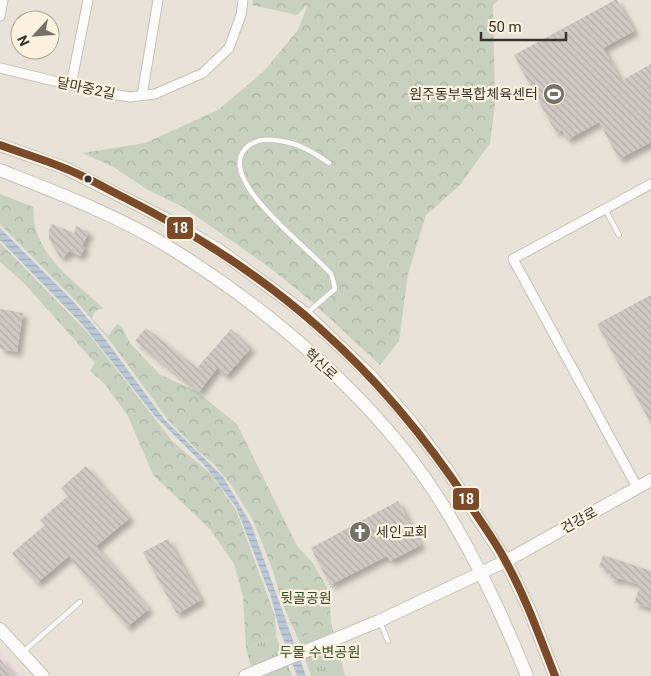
<svg xmlns="http://www.w3.org/2000/svg" width="651" height="676" viewBox="0 0 651 676" font-family="Roboto,'Noto Sans KR',sans-serif">
<style>
.commercial{fill:#e9dade}
.grass{fill:url(#grass-tufts)}
.forest{fill:url(#forest-crowns)}
.water{fill:url(#water-rules)}
.building{fill:url(#building-back-hatch);filter:url(#shadow)}
.lines{fill:none;stroke-linecap:round;stroke-linejoin:round}
.lane-casing{stroke:#c5c0b8;stroke-width:6}
.street-casing{stroke:#c5c0b8;stroke-width:11}
.secondary-casing{stroke:#c5c0b8;stroke-width:14}
.lane{stroke:#fcfbf9;stroke-width:4.5}
.street{stroke:#fcfbf9;stroke-width:9}
.secondary{stroke:#fcfbf9;stroke-width:12}
.bus-1-casing{stroke:#fcf1de;stroke-width:11}
.bus-1{stroke:#7a4b2a;stroke-width:8}
.bus-dot{fill:#37332c;stroke:#fcf1de;stroke-width:2}
.labels{text-anchor:middle;dominant-baseline:central;stroke-width:4.5;stroke-linejoin:round;paint-order:stroke}
.street-label{font-size:14px;fill:#37332c;stroke:#fcf1de}
.poi-label{font-size:14px;fill:#37332c;stroke:#fcf1de;text-anchor:end}
.park-label{font-size:14px;fill:#2c4f2a;stroke:#fcf1de}
.line-badge{stroke:#fcf1de;stroke-width:2}
.badge-label{font-size:14px;text-anchor:middle;font-weight:bold;fill:#fff}
</style>
<defs>
<pattern id="grass-tufts" width="24" height="20" patternUnits="userSpaceOnUse" patternTransform="scale(1.25)"><rect width="24" height="20" fill="#c8d1bf"/><path d="M3 7l-1-3M5 7V3M7 7l1-3M15 17l-1-3M17 17v-4M19 17l1-3" fill="none" stroke="#acb4a4"/></pattern>
<pattern id="forest-crowns" width="20" height="18" patternUnits="userSpaceOnUse" patternTransform="scale(1.25)"><rect width="20" height="18" fill="#c8d1bf"/><path d="M2 6a3 3 0 1 1 6 0M12 15a3 3 0 1 1 6 0" fill="none" stroke="#acb4a4"/></pattern>
<pattern id="water-rules" width="6" height="5" patternUnits="userSpaceOnUse" patternTransform="scale(1.25)"><rect width="6" height="5" fill="#bac7d5"/><path d="M0 2.5h6" fill="none" stroke="#a0abb7"/></pattern>
<pattern id="building-back-hatch" width="6" height="6" patternUnits="userSpaceOnUse" patternTransform="scale(1.25)"><rect width="6" height="6" fill="#d0c9c3"/><path d="M-1 5l2 2M0 0l6 6M5-1l2 2" fill="none" stroke="#b3ada8"/></pattern>
<filter id="shadow"><feDropShadow dx="4.5" dy="4.5" stdDeviation="2.5" flood-color="#0004"/></filter>
</defs>
<rect width="100%" height="100%" fill="#e8e2d8"/>
<polygon class="commercial" points="0,651 20,676 0,676"/>
<g class="grass">
<polygon points="331,623 345,676 311,676 298,639"/>
<polygon points="276,636 292,676 254,676 246,649"/>
</g>
<g class="forest">
<polygon points="253,0 499,0 493,5 495,104 490,143 460,185 426,215 408,274 399,341 380,365 311,301 269,267 183,207 148,190 112,166 82,153 145,143 218,110 263,72 298,30 308,4 297,15 252,5"/>
<path d="M0,194L33,207C34,213 33,220 35,226C42,260 80,286 103,308L95,311L92,318L108,336L117,324L122,327L130,343L159,374L196,391L237,424L297,546L312,562L329,591L331,623L298,639L282,603L274,574L253,520L231,485L214,464L199,452L168,420L111,342L77,302L0,224Z"/>
<polygon points="0,243 88,333 173,442 210,473 236,510 275,616 276,636 246,649 243,597 234,564 210,529 153,475 128,416 105,384 90,371 95,363 24,283 0,262"/>
</g>
<polygon class="water" points="0,228 72,300 105,339 164,419 223,477 251,524 306,676 297,676 279,628 271,597 236,507 206,467 154,415 82,324 0,240"/>
<g class="building">
<polygon points="615,0 617,0 634,31 603,48 621,81 651,64 651,142 619,159 599,122 567,140 562,130 556,133 514,55"/>
<polygon points="52,224 74,233 76,226 89,232 82,246 85,248 80,256 69,251 65,256 60,257 49,239 49,230"/>
<polygon points="651,295 651,424 597,324"/>
<polygon points="0,309 23,313 17,352 0,349"/>
<polygon points="146,328 197,368 231,329 251,348 226,376 217,368 199,392 135,341"/>
<polygon points="86,466 130,518 96,546 149,609 127,627 69,556 37,583 12,553 45,525 40,520 68,496 61,488"/>
<polygon points="398,501 421,545 390,561 387,556 330,585 311,548"/>
<polygon points="168,539 201,600 177,614 143,552"/>
<polygon points="603,555 651,571 651,608 634,603 640,585 618,578 618,581 609,578 612,571 599,567"/>
<polygon points="0,659 14,676 0,676"/>
</g>
<g class="lines">
<g class="lane-casing">
<g id="lane">
<polyline points="605,209 619,235"/>
<path d="M307,313L335,289C334,284 333,278 331,274C313,251 216,181 245,149C255,138 268,139 281,141C300,144 313,152 329,163"/>
<polyline points="380,622 388,641"/>
<polyline points="23,652 80,602"/>
</g>
</g>
<g class="street-casing">
<g id="street">
<polyline points="0,16 3,0"/>
<polyline points="0,68 104,93 130,97 155,94 203,73 229,48 241,15 243,0"/>
<polyline points="71,85 88,0"/>
<polyline points="142,95 158,0"/>
<polyline points="637,487 513,259 651,184"/>
</g>
</g>
<g class="secondary-casing">
<g id="secondary">
<polyline points="0,145 65,168 168,220 219,250 306,314 332,339 370,375 411,422 447,470 506,561 529,609 555,676"/>
<path d="M0,170C58,193 119,216 172,249C270,310 375,399 437,496C474,553 502,614 527,676"/>
<polyline points="0,629 43,676"/>
<polyline points="245,676 379,621 506,561 651,480"/>
</g>
</g>
<use href="#lane" class="lane"/>
<use href="#street" class="street"/>
<use href="#secondary" class="secondary"/>
<g class="bus-1-casing">
<path id="bus-1" d="M0,145C21,153 43,159 64,168C85,176 105,188 125,198C273,273 379,366 470,505C482,524 496,542 506,562C526,598 540,638 555,676"/>
</g>
<use href="#bus-1" class="bus-1"/>
</g>
<defs>
<g id="stadium-disc" transform="scale(1.125)"><circle r="9.5" fill="#757068" stroke="#fcf1de"/><path d="M0-5a6.5 5 0 1 0 0 10a6.5 5 0 1 0 0-10ZM-3.5-1.8h7v3.6h-7Z" fill="#fff"/></g>
<g id="church-disc" transform="scale(1.125)"><circle r="9.5" fill="#757068" stroke="#fcf1de"/><path d="M-1.2-6h2.4v3.5h3.3v2.4h-3.3V6h-2.4V-.1h-3.3v-2.4h3.3Z" fill="#fff"/></g>
</defs>
<g fill-rule="evenodd">
<use href="#stadium-disc" x="554" y="94"/>
<use href="#church-disc" x="360" y="532"/>
</g>
<circle class="bus-dot" cx="88" cy="179" r="4.5"/>
<g class="labels">
<g class="street-label">
<text transform="translate(86 88) rotate(12)">달마중2길</text>
<text transform="translate(321 364) rotate(43)">혁신로</text>
<text transform="translate(579 520) rotate(-29)">건강로</text>
</g>
<g class="poi-label">
<text x="538" y="94">원주동부복합체육센터</text>
<text x="376" y="532" text-anchor="start">세인교회</text>
</g>
<g class="park-label">
<text x="306" y="598">뒷골공원</text>
<text x="320" y="652">두물 수변공원</text>
</g>
</g>
<g class="line-badge">
<rect x="166" y="216" width="28" height="24" rx="5" fill="#7a4b2a"/>
<rect x="452" y="487" width="28" height="24" rx="5" fill="#7a4b2a"/>
</g>
<g class="badge-label">
<text x="180" y="233">18</text>
<text x="466" y="504">18</text>
</g>
<g transform="translate(35 35) rotate(244)"><circle r="24" fill="#fcf1de" stroke="#ada597"/>
<path d="M0-4L9 19L0 12L-9 19Z" fill="#757068"/>
<text y="-8" font-size="14" font-weight="bold" text-anchor="middle" fill="#37332c">N</text>
</g>
<path d="M481 32v8h85v-8" fill="none" stroke="#37332c" stroke-width="2.5"/>
<text x="488" y="32" font-size="15" fill="#37332c" stroke="#fcf1de" stroke-width="4" paint-order="stroke">50 m</text>
</svg>
